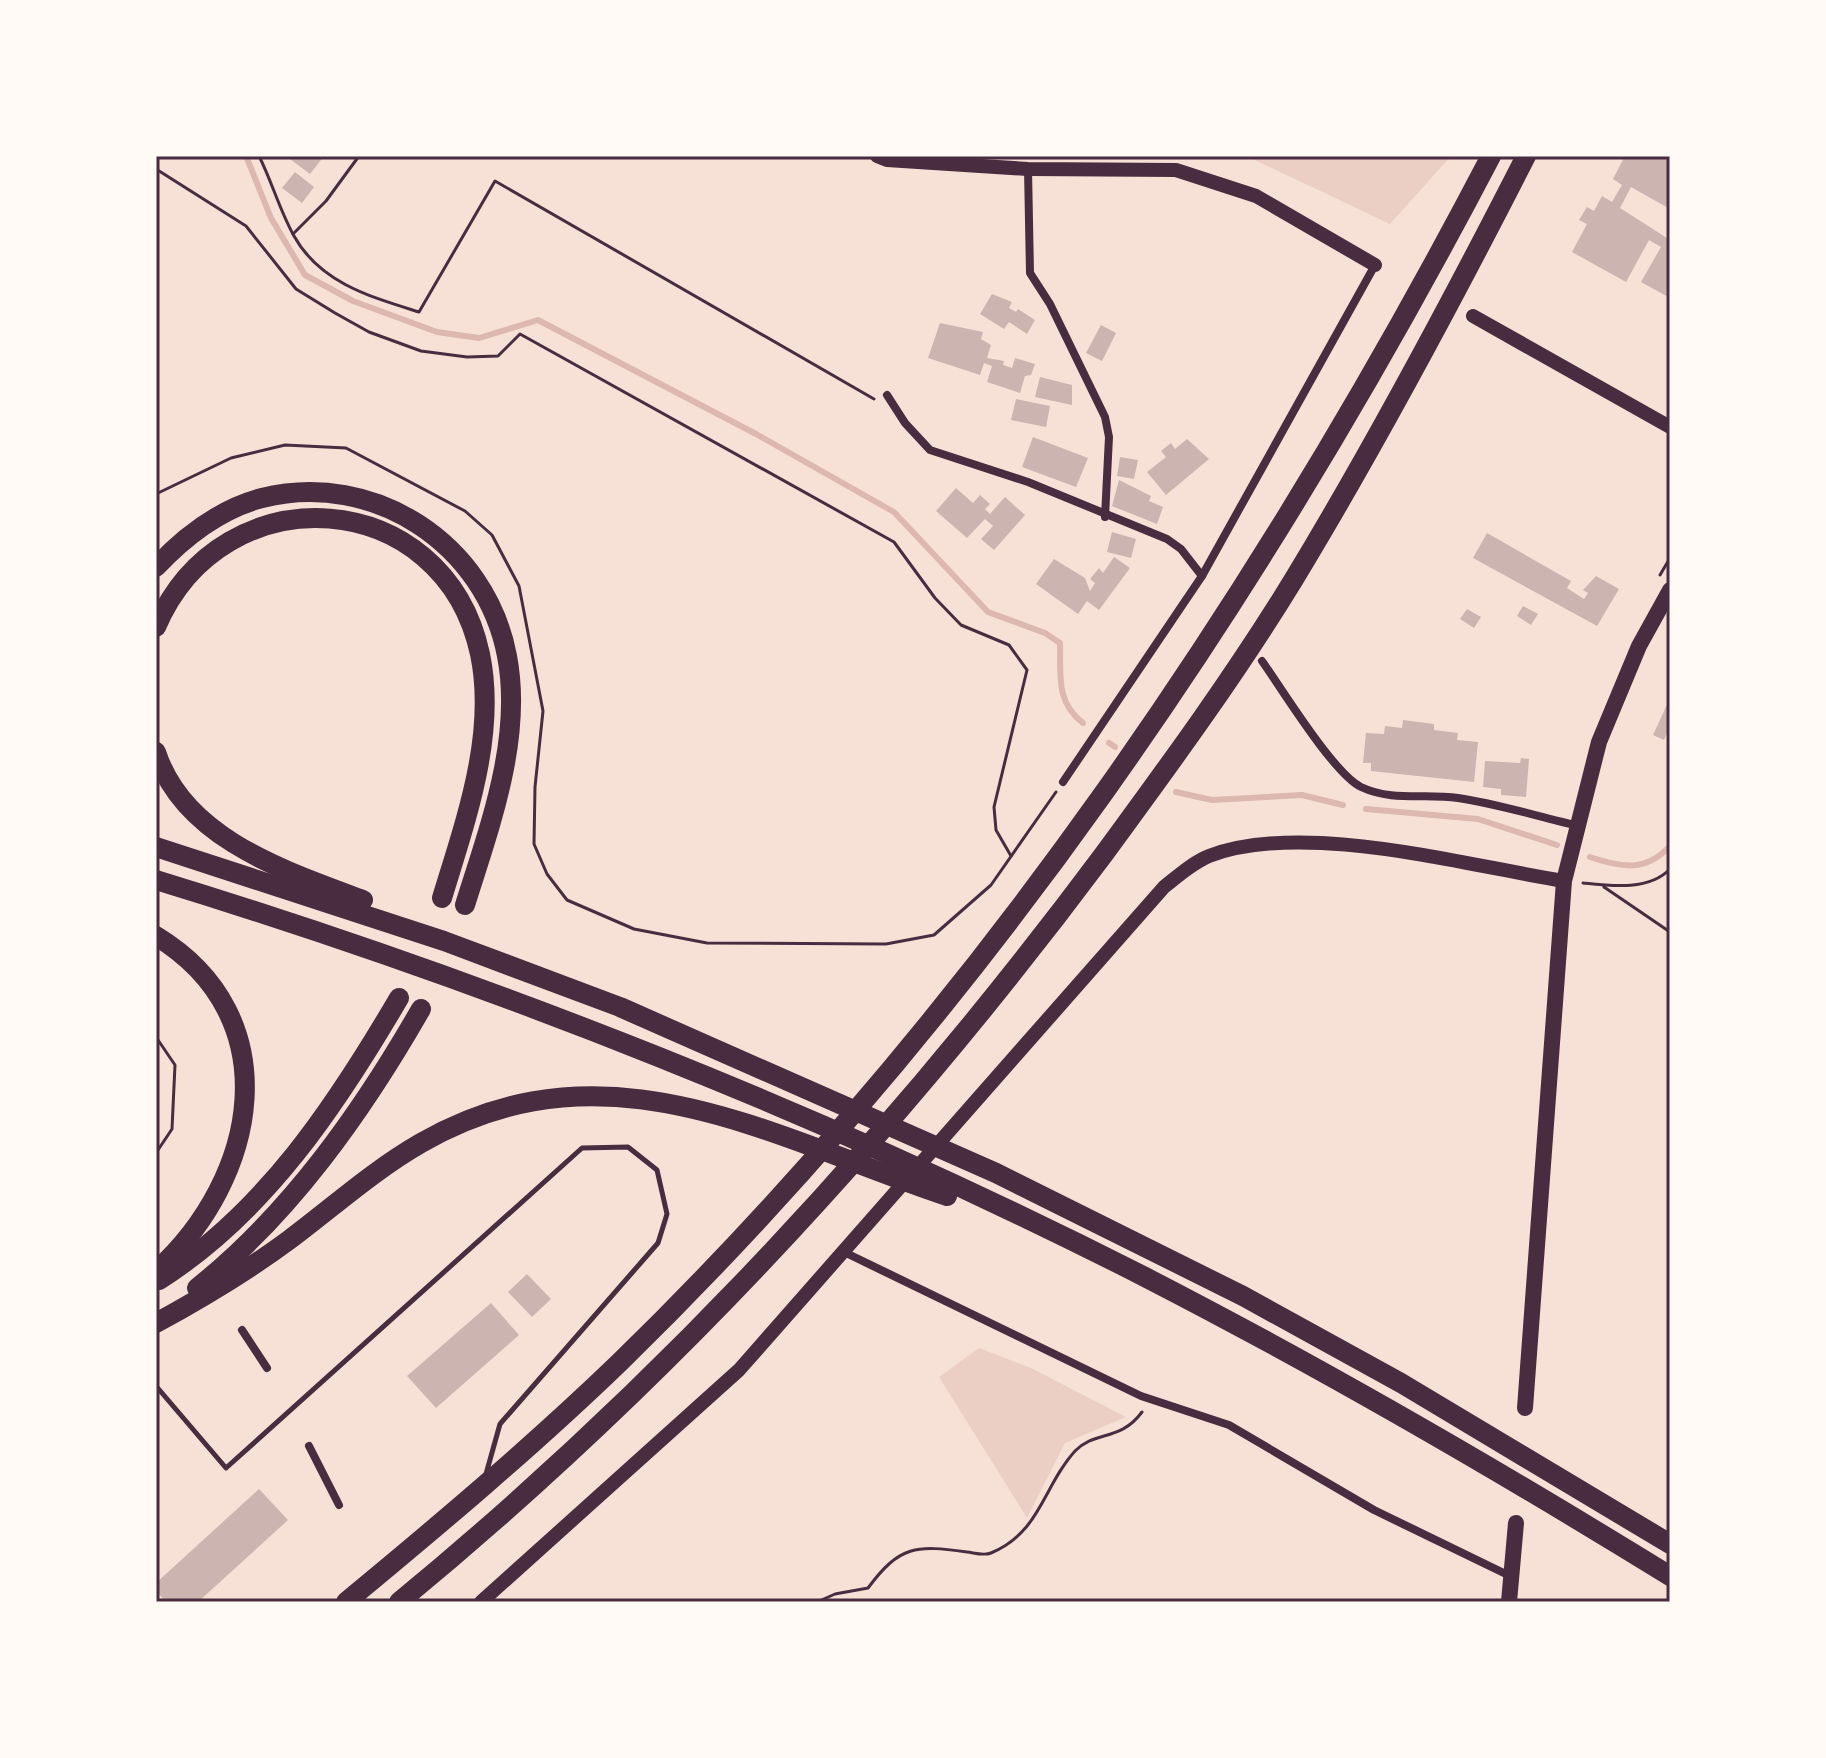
<svg xmlns="http://www.w3.org/2000/svg" width="1826" height="1758" viewBox="0 0 1826 1758" font-family="'Crimson Pro',serif">
<style>
.green{fill:#ebcfc5}
.lines{fill:none;stroke-linecap:round;stroke-linejoin:round}
.stream{stroke:#dcb8b0;stroke-width:6}
.building{fill:#ccb4b1}
.path{stroke:#4a2c40;stroke-width:3}
.service{stroke:#4a2c40;stroke-width:5}
.minor{stroke:#4a2c40;stroke-width:8}
.tertiary{stroke:#4a2c40;stroke-width:14}
.secondary{stroke:#4a2c40;stroke-width:16}
.motorway{stroke:#4a2c40;stroke-width:20}
.neatline{fill:none;stroke:#4a2c40;stroke-width:3}
</style>
<rect width="100%" height="100%" fill="#f7e1d7"/>
<g class="green">
<polygon points="1246,156 1451,156 1390,224"/>
<polygon points="979,1348 1031,1368 1126,1417 1065,1443 1027,1518 939,1377"/>
</g>
<g class="lines">
<g class="stream">
<path d="M246,156L271,218L305,275L353,301L437,332L479,338L538,320L756,434L894,512L988,612L1045,633L1060,643C1061,673 1055,702 1083,723"/>
<polyline points="1109,743 1115,747"/>
<polyline points="1176,792 1212,800 1302,795 1343,805"/>
<polyline points="1366,809 1478,819 1557,845"/>
<path d="M1590,857C1622,868 1646,872 1670,846"/>
</g>
</g>
<g class="building">
<polygon points="286,156 324,156 310,174"/>
<polygon points="1625,156 1670,156 1670,209 1631,187 1620,208 1670,240 1670,298 1641,282 1661,247 1649,240 1626,282 1572,252 1587,224 1579,220 1587,207 1594,211 1602,196 1612,202 1622,185 1613,179"/>
<polygon points="295,172 314,187 302,203 282,188"/>
<polygon points="992,294 1012,302 1009,308 1016,312 1018,309 1035,320 1027,334 1009,322 1004,329 980,314"/>
<polygon points="940,323 983,332 981,339 991,345 987,358 1004,361 1003,365 1012,368 1015,358 1035,364 1031,375 1025,376 1020,393 987,382 992,366 984,363 980,375 928,358"/>
<polygon points="1101,325 1116,333 1102,361 1086,353"/>
<polygon points="1040,377 1072,385 1072,405 1035,397"/>
<polygon points="1016,399 1050,406 1046,427 1011,420"/>
<polygon points="1033,437 1088,458 1076,487 1022,467"/>
<polygon points="1187,439 1209,459 1166,495 1147,472 1166,457 1161,451 1171,443 1175,449"/>
<polygon points="1120,457 1138,460 1134,479 1117,476"/>
<polygon points="1119,480 1151,496 1149,501 1163,507 1157,524 1112,506"/>
<polygon points="956,488 973,503 980,495 990,504 985,509 990,514 1005,497 1025,515 994,550 981,539 993,526 985,519 967,538 936,511"/>
<polygon points="1112,532 1136,539 1131,558 1107,552"/>
<polygon points="1487,533 1571,581 1567,588 1584,599 1588,593 1583,590 1596,576 1619,589 1597,626 1473,558"/>
<polygon points="1114,557 1130,568 1099,610 1087,601 1078,614 1036,584 1054,559 1085,578 1090,591 1095,583 1090,579 1099,568 1103,573"/>
<polygon points="1523,606 1538,614 1531,625 1517,616"/>
<polygon points="1467,609 1481,617 1474,628 1460,619"/>
<polygon points="1670,698 1670,727 1664,740 1653,735"/>
<polygon points="1403,720 1434,724 1434,730 1458,733 1457,740 1478,742 1474,782 1371,771 1371,763 1363,763 1366,733 1384,734 1385,726 1402,728"/>
<polygon points="1521,758 1529,759 1526,797 1501,795 1501,789 1483,787 1485,761 1520,763"/>
<polygon points="527,1274 551,1299 532,1317 508,1292"/>
<polygon points="491,1303 519,1335 436,1408 407,1376"/>
<polygon points="259,1489 288,1520 198,1602 166,1602 156,1591 156,1583"/>
</g>
<g class="lines">
<g class="path">
<path d="M259,156C272,182 280,211 294,236C320,283 371,297 419,312L495,181L874,399"/>
<polyline points="156,169 246,226 296,289 335,313 369,332 421,351 467,357 498,356 520,334 894,542 935,598 961,625 1009,645 1027,670 994,807 996,830 1011,856"/>
<polyline points="293,234 326,201 359,156"/>
<polyline points="156,494 231,458 285,445 346,448 465,511 492,535 519,586 543,711 535,787 534,844 547,874 567,900 634,929 707,943 886,944 934,935 991,885 1056,792"/>
<polyline points="1660,575 1670,558"/>
<path d="M1583,883C1611,886 1649,891 1670,869"/>
<polyline points="1604,887 1670,932"/>
<polyline points="156,1037 175,1065 172,1129 156,1153"/>
<path d="M817,1602L835,1594L868,1588C900,1545 916,1545 967,1552C975,1553 984,1556 991,1553C1041,1532 1043,1486 1075,1451C1095,1430 1120,1442 1142,1412"/>
</g>
<polyline class="service" points="156,1386 226,1468 582,1148 628,1147 657,1170 667,1214 658,1243 500,1424 486,1474"/>
<g class="minor">
<polyline points="1028,169 1030,273 1050,304 1105,417 1109,437 1105,517"/>
<polyline points="887,395 905,423 930,450 1028,482 1167,539 1181,549 1202,576"/>
<path d="M1262,661C1282,689 1333,773 1361,787C1393,802 1425,793 1458,798C1499,804 1539,817 1579,826"/>
<polyline points="1063,782 1202,576 1375,265"/>
<polyline points="844,1252 1141,1396 1229,1425 1374,1510 1510,1576"/>
<polyline points="242,1330 267,1368"/>
<polyline points="309,1446 339,1505"/>
</g>
<g class="tertiary">
<polyline points="877,156 887,160 1028,169 1176,170 1256,196 1375,265"/>
<polyline points="1473,316 1670,427"/>
<path d="M481,1602L739,1370L1164,887C1178,876 1192,863 1209,856C1303,820 1464,865 1564,881"/>
</g>
<g class="secondary">
<polyline points="1525,1408 1564,881 1599,742 1639,646 1670,590"/>
<polyline points="1509,1602 1516,1523"/>
</g>
<g class="motorway">
<path d="M156,567C185,536 220,509 262,498C374,470 486,544 507,656C523,739 489,828 465,905"/>
<path d="M156,627C223,470 444,486 480,654C497,735 465,822 442,898"/>
<path d="M156,752C184,839 286,871 363,900"/>
<polyline points="156,847 444,941 620,1007 996,1173 1243,1296 1401,1383 1670,1544"/>
<path d="M156,880C493,983 831,1117 1145,1277C1324,1369 1498,1470 1670,1576"/>
<path d="M156,936C289,1017 259,1178 156,1271"/>
<path d="M159,1280C265,1213 337,1104 399,998"/>
<path d="M197,1288C290,1214 362,1112 421,1009"/>
<path d="M156,1323C202,1298 247,1271 289,1240C333,1207 374,1170 421,1143C606,1037 768,1136 947,1196"/>
<path d="M346,1602C439,1525 533,1446 620,1362C978,1013 1260,598 1491,156"/>
<path d="M399,1602C664,1384 899,1129 1104,854C1170,764 1236,674 1294,579C1377,442 1453,299 1526,156"/>
</g>
</g>
<rect width="1826" height="1758" fill="none" stroke="#fffaf5" stroke-width="316"/>
<rect x="158" y="158" width="1510" height="1442" class="neatline"/>
</svg>
